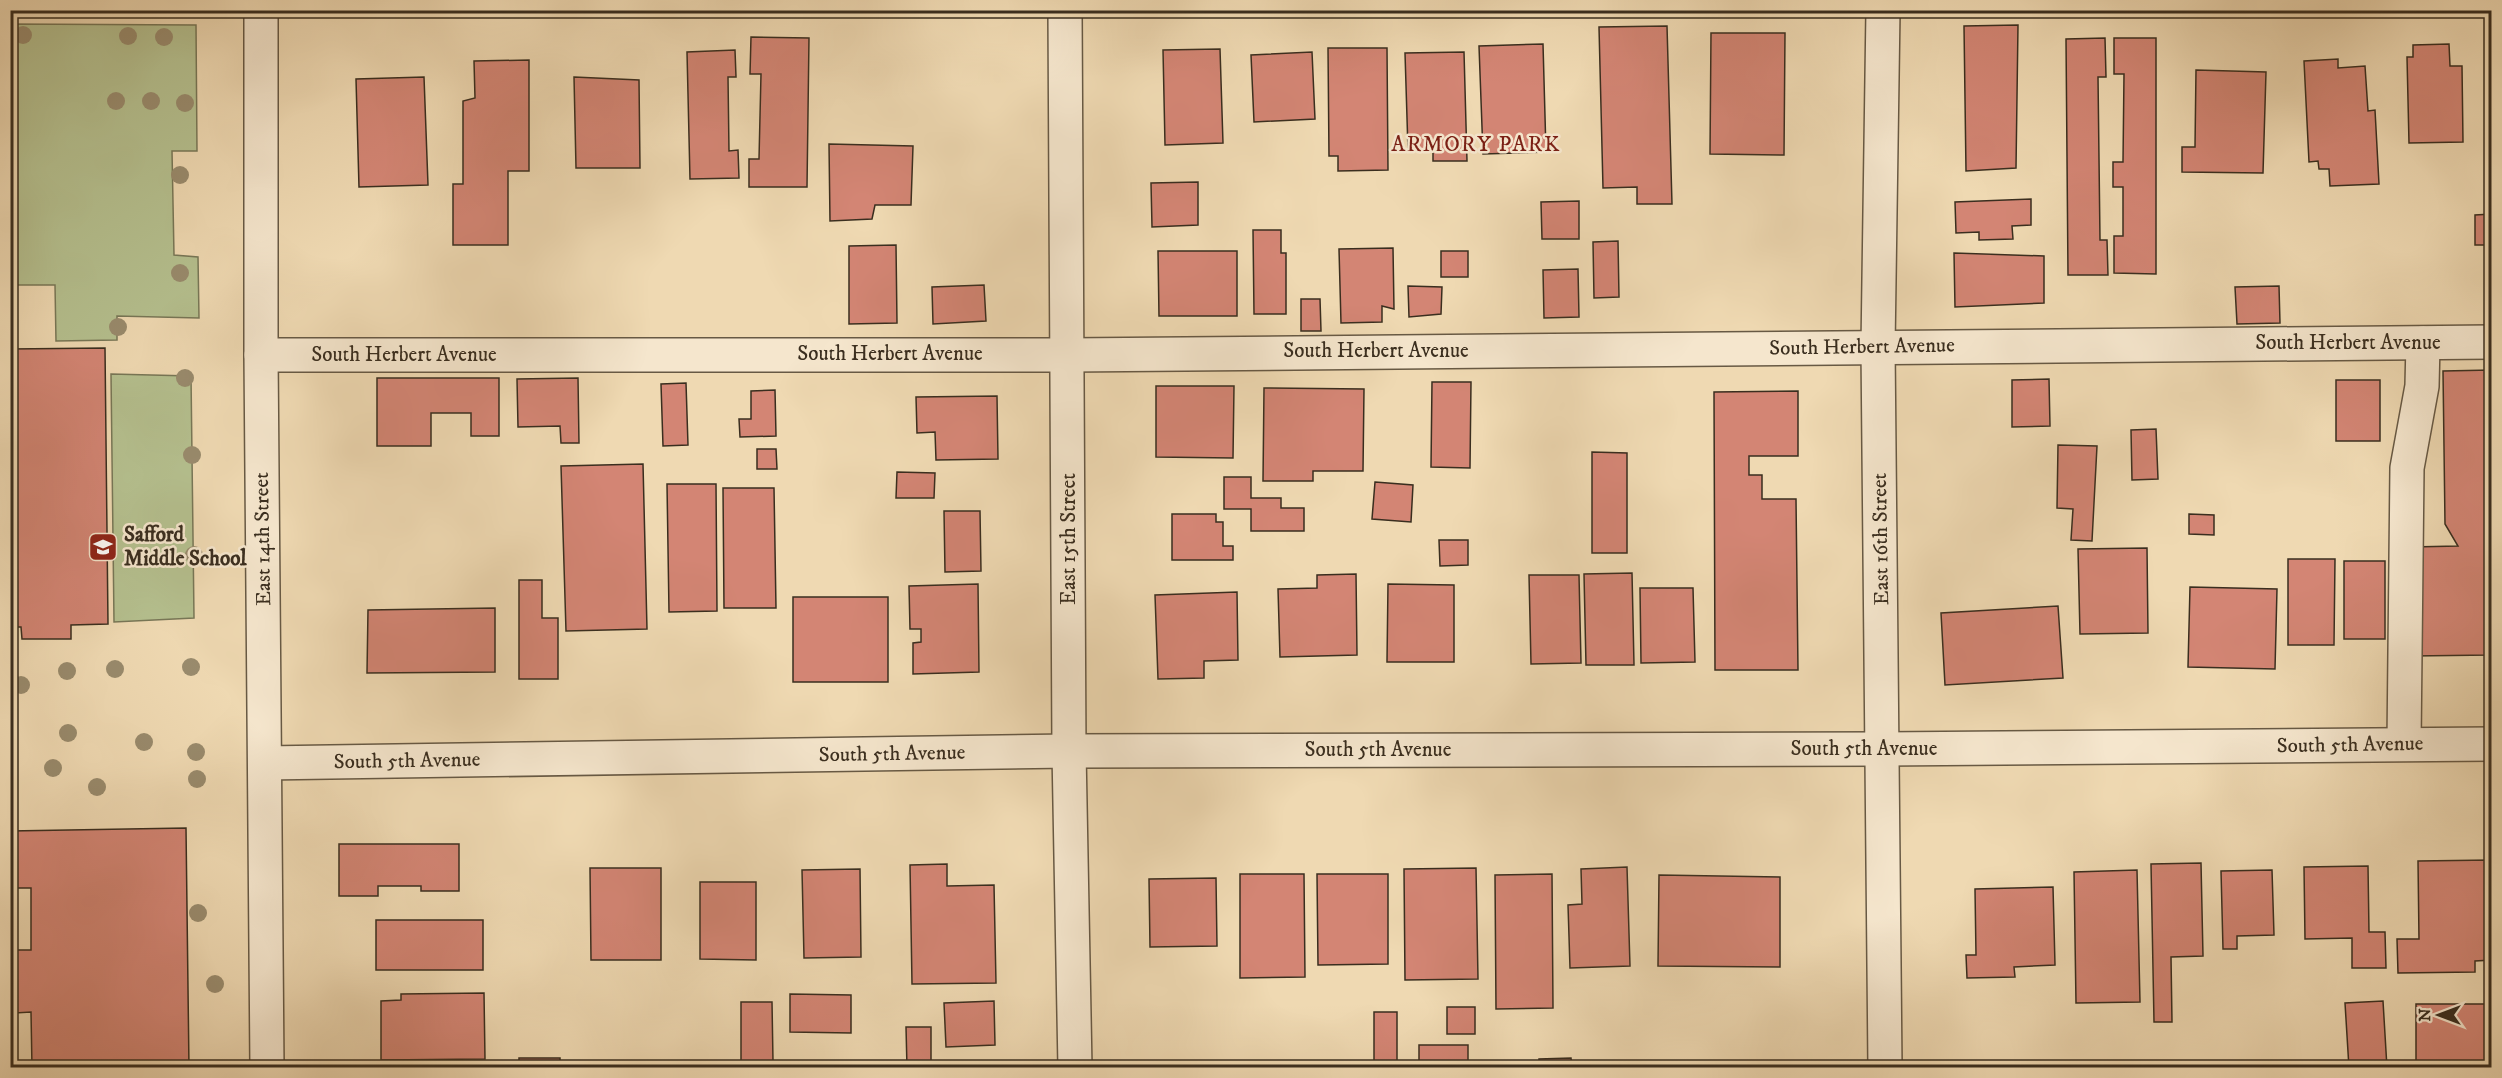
<svg xmlns="http://www.w3.org/2000/svg" width="2502" height="1078" viewBox="0 0 2502 1078" font-family="'IM FELL DW Pica',serif">
<style>
.green{fill:#b5c08f;stroke:#787757;stroke-width:1.5}
.building{fill:#d38574;stroke:#3a2e1f;stroke-width:1.5}
.lines{fill:none;stroke-linecap:round;stroke-linejoin:round}
.minor-casing{stroke:#675944;stroke-width:36}
.minor{stroke:#f5e6cd;stroke-width:33}
.tree{fill:#998b6d}
.labels{text-anchor:middle;dominant-baseline:central;stroke-width:5;stroke-linejoin:round;paint-order:stroke}
.street-label{font-size:21px;fill:#3a2e1f;stroke:#f5e6cd}
.poi-label{font-size:21px;font-weight:bold;fill:#3a2e1f;stroke:#f5e6cd;text-anchor:start}
.neighbourhood-label{font-size:22px;letter-spacing:1.5px;fill:#7a1f14;stroke:#f5e6cd}
</style>
<rect width="100%" height="100%" fill="#efd9b2"/>
<filter id="stains"><feTurbulence type="fractalNoise" baseFrequency=".00333" numOctaves="4"/><feColorMatrix values="0 0 0 0 .2 0 0 0 0 .09 0 0 0 0 .02 0 0 0 .5 -.17"/></filter>
<radialGradient id="worn" r=".72"><stop offset=".6" stop-color="#630" stop-opacity="0"/><stop offset="1" stop-color="#630" stop-opacity=".3"/></radialGradient>
<g class="green">
<polygon points="10,24 196,25 197,151 172,151 174,255 198,257 199,318 117,316 117,340 56,341 55,285 11,285"/>
<polygon points="111,374 191,376 194,618 114,622"/>
</g>
<g class="building">
<polygon points="2018,25 2016,168 1966,171 1964,26"/>
<polygon points="1667,26 1672,204 1637,204 1637,187 1603,188 1599,27"/>
<polygon points="1711,33 1785,33 1784,155 1710,154"/>
<polygon points="751,37 809,38 807,187 749,187 749,159 759,159 761,74 750,74"/>
<polygon points="2105,38 2106,77 2098,77 2100,240 2107,240 2108,275 2068,275 2066,39"/>
<polygon points="2114,38 2156,38 2156,274 2114,273 2114,236 2123,236 2123,187 2113,187 2113,162 2123,162 2124,74 2114,74"/>
<polygon points="1543,44 1546,152 1483,154 1479,46"/>
<polygon points="2449,44 2450,66 2462,66 2463,142 2409,143 2407,57 2413,57 2413,45"/>
<polygon points="1328,48 1387,48 1388,170 1338,171 1338,156 1329,156"/>
<polygon points="1220,49 1223,143 1165,145 1163,50"/>
<polygon points="735,50 736,77 728,77 729,151 738,150 739,178 690,179 687,52"/>
<polygon points="1312,52 1315,119 1254,122 1251,55"/>
<polygon points="1464,52 1467,161 1433,161 1433,150 1408,150 1405,53"/>
<polygon points="2338,59 2338,68 2365,66 2368,111 2375,110 2379,184 2330,186 2329,169 2319,169 2318,161 2309,162 2304,61"/>
<polygon points="529,60 529,171 508,171 508,245 453,245 453,184 463,184 463,101 475,98 474,61"/>
<polygon points="2196,70 2266,72 2263,173 2182,172 2182,147 2195,147"/>
<polygon points="424,77 428,185 359,187 356,79"/>
<polygon points="574,77 639,80 640,168 576,168"/>
<polygon points="829,144 913,146 911,205 875,205 872,219 830,221"/>
<polygon points="1198,182 1198,225 1152,227 1151,183"/>
<polygon points="2031,199 2031,225 2012,226 2013,239 1979,240 1979,232 1956,233 1955,202"/>
<polygon points="1579,201 1579,239 1542,239 1541,202"/>
<polygon points="2492,214 2492,245 2475,245 2475,215"/>
<polygon points="1253,230 1281,230 1281,253 1286,253 1286,314 1254,314"/>
<polygon points="1618,241 1619,297 1594,298 1593,242"/>
<polygon points="896,245 897,323 849,324 849,246"/>
<polygon points="1393,248 1394,309 1382,306 1382,322 1341,323 1339,249"/>
<polygon points="1158,251 1237,251 1237,316 1159,316"/>
<rect x="1441" y="251" width="27" height="26"/>
<polygon points="1954,253 2044,256 2044,303 1955,307"/>
<polygon points="1578,269 1579,317 1544,318 1543,270"/>
<polygon points="984,285 986,321 933,324 932,287"/>
<polygon points="1408,286 1442,287 1441,314 1409,317"/>
<polygon points="2279,286 2280,323 2237,324 2235,287"/>
<polygon points="1301,299 1320,299 1321,331 1301,331"/>
<polygon points="105,348 108,624 71,625 71,639 22,639 21,627 10,627 10,349"/>
<polygon points="2492,370 2491,655 2412,656 2411,547 2458,546 2445,524 2443,371"/>
<polygon points="377,378 499,378 499,436 471,436 471,413 431,413 431,446 377,446"/>
<polygon points="578,378 579,443 561,443 560,426 518,427 517,379"/>
<polygon points="2049,379 2050,426 2012,427 2012,380"/>
<rect x="2336" y="380" width="44" height="61"/>
<polygon points="1432,382 1471,382 1470,468 1431,467"/>
<polygon points="686,383 688,445 663,446 661,384"/>
<polygon points="1156,386 1234,386 1233,458 1156,457"/>
<polygon points="1264,388 1364,389 1363,471 1313,471 1313,481 1263,481"/>
<polygon points="775,390 776,436 740,437 739,419 751,419 751,391"/>
<polygon points="1798,391 1798,456 1749,456 1749,475 1762,475 1762,499 1796,499 1798,670 1715,670 1714,392"/>
<polygon points="997,396 998,459 936,460 935,432 917,433 916,397"/>
<polygon points="2156,429 2158,479 2132,480 2131,430"/>
<polygon points="2058,445 2097,446 2092,541 2071,540 2073,509 2057,508"/>
<polygon points="757,449 776,449 777,469 757,469"/>
<polygon points="1592,452 1627,453 1627,553 1592,553"/>
<polygon points="643,464 647,629 566,631 561,466"/>
<polygon points="897,472 935,473 934,498 896,498"/>
<polygon points="1224,477 1251,477 1251,498 1281,498 1281,508 1304,508 1304,531 1251,531 1251,509 1224,509"/>
<polygon points="1375,482 1413,485 1411,522 1372,519"/>
<polygon points="667,484 716,484 717,611 669,612"/>
<polygon points="723,488 774,488 776,608 724,608"/>
<polygon points="944,511 980,511 981,571 945,572"/>
<polygon points="1172,514 1216,514 1216,522 1223,522 1223,546 1233,546 1233,560 1172,560"/>
<polygon points="2189,514 2214,515 2214,535 2189,534"/>
<polygon points="1439,540 1468,540 1468,565 1440,566"/>
<polygon points="2147,548 2148,633 2080,634 2078,549"/>
<polygon points="2288,559 2335,559 2334,645 2288,645"/>
<rect x="2344" y="561" width="41" height="78"/>
<polygon points="1632,573 1634,665 1586,665 1584,574"/>
<polygon points="1356,574 1357,655 1280,657 1278,589 1317,588 1317,575"/>
<polygon points="1529,575 1579,575 1581,663 1531,664"/>
<polygon points="519,580 542,580 542,618 558,618 558,679 519,679"/>
<polygon points="978,584 979,672 913,674 913,643 921,642 921,629 910,629 909,586"/>
<polygon points="1388,584 1454,585 1454,662 1387,662"/>
<polygon points="2190,587 2277,589 2275,669 2188,667"/>
<polygon points="1640,588 1693,588 1695,662 1641,663"/>
<polygon points="1237,592 1238,660 1204,661 1204,678 1158,679 1155,595"/>
<rect x="793" y="597" width="95" height="85"/>
<polygon points="2058,606 2063,678 1945,685 1941,613"/>
<polygon points="495,608 495,672 367,673 368,610"/>
<polygon points="186,828 189,1068 32,1068 31,1012 15,1013 15,950 31,950 31,888 10,888 10,831"/>
<polygon points="339,844 459,844 459,891 421,891 421,886 378,886 378,896 339,896"/>
<polygon points="2491,860 2492,960 2475,961 2475,972 2398,973 2397,939 2419,939 2418,861"/>
<polygon points="2201,863 2203,956 2171,957 2172,1022 2154,1022 2151,864"/>
<polygon points="947,864 947,886 994,885 996,983 912,984 910,865"/>
<polygon points="2368,866 2369,932 2385,932 2386,968 2352,968 2352,938 2305,939 2304,867"/>
<polygon points="1627,867 1630,966 1570,968 1568,905 1582,904 1581,869"/>
<polygon points="590,868 661,868 661,960 591,960"/>
<polygon points="1476,868 1478,979 1405,980 1404,869"/>
<polygon points="860,869 861,957 804,958 802,870"/>
<polygon points="2137,870 2140,1002 2076,1003 2074,872"/>
<polygon points="2272,870 2274,935 2237,936 2237,949 2223,949 2221,871"/>
<polygon points="1240,874 1304,874 1305,977 1240,978"/>
<polygon points="1317,874 1388,874 1388,964 1318,965"/>
<polygon points="1552,874 1553,1008 1496,1009 1495,875"/>
<polygon points="1659,875 1780,877 1780,967 1658,966"/>
<polygon points="1216,878 1217,946 1150,947 1149,879"/>
<polygon points="700,882 756,882 756,960 700,959"/>
<polygon points="2053,887 2055,965 2014,967 2015,977 1967,978 1966,955 1976,955 1975,889"/>
<rect x="376" y="920" width="107" height="50"/>
<polygon points="484,993 485,1059 381,1060 381,1001 401,1000 401,994"/>
<polygon points="790,994 851,995 851,1033 790,1032"/>
<polygon points="994,1001 995,1045 946,1047 944,1003"/>
<polygon points="2383,1001 2387,1068 2349,1068 2345,1003"/>
<polygon points="741,1002 772,1002 773,1061 741,1062"/>
<rect x="2416" y="1004" width="76" height="64"/>
<rect x="1447" y="1007" width="28" height="27"/>
<rect x="1374" y="1012" width="23" height="54"/>
<polygon points="906,1027 931,1027 931,1068 907,1068"/>
<rect x="1419" y="1045" width="49" height="23"/>
<rect x="519" y="1058" width="41" height="10"/>
<polygon points="1571,1058 1572,1068 1539,1068 1539,1059"/>
<polygon points="898,1064 898,1068 875,1068 875,1065"/>
</g>
<g class="lines">
<g class="minor-casing">
<g id="minor">
<polyline points="261,10 261,355 267,1068"/>
<polyline points="1065,10 1069,751 1075,1068"/>
<polyline points="1883,10 1878,347 1885,1068"/>
<polyline points="261,355 1068,355 2492,342"/>
<polyline points="2404,744 2407,468 2422,386 2423,343"/>
<polyline points="265,763 1069,751 1883,749 2492,744"/>
</g>
</g>
<use href="#minor" class="minor"/>
</g>
<g class="tree">
<circle cx="23" cy="35" r="9"/>
<circle cx="128" cy="36" r="9"/>
<circle cx="164" cy="37" r="9"/>
<circle cx="116" cy="101" r="9"/>
<circle cx="151" cy="101" r="9"/>
<circle cx="185" cy="103" r="9"/>
<circle cx="180" cy="175" r="9"/>
<circle cx="180" cy="273" r="9"/>
<circle cx="118" cy="327" r="9"/>
<circle cx="185" cy="378" r="9"/>
<circle cx="192" cy="455" r="9"/>
<circle cx="194" cy="555" r="9"/>
<circle cx="191" cy="667" r="9"/>
<circle cx="115" cy="669" r="9"/>
<circle cx="67" cy="671" r="9"/>
<circle cx="21" cy="685" r="9"/>
<circle cx="68" cy="733" r="9"/>
<circle cx="144" cy="742" r="9"/>
<circle cx="196" cy="752" r="9"/>
<circle cx="53" cy="768" r="9"/>
<circle cx="197" cy="779" r="9"/>
<circle cx="97" cy="787" r="9"/>
<circle cx="198" cy="913" r="9"/>
<circle cx="215" cy="984" r="9"/>
</g>
<defs>
<g id="school-square" transform="scale(1.5)"><rect x="-9" y="-9" width="18" height="18" rx="4" fill="#8f2418" stroke="#f5e6cd"/><path d="M0-5L7-2L0 1L-7-2ZM-4 1L0 2.5L4 1V4Q0 6-4 4Z" fill="#fff"/></g>
</defs>
<g fill-rule="evenodd">
<use href="#school-square" x="103" y="547"/>
</g>
<g class="labels">
<g class="street-label">
<text x="2348" y="343">South Herbert Avenue</text>
<text transform="translate(1862 347) rotate(-1)">South Herbert Avenue</text>
<text x="1376" y="351">South Herbert Avenue</text>
<text x="890" y="354">South Herbert Avenue</text>
<text x="404" y="355">South Herbert Avenue</text>
<text transform="translate(263 539) rotate(-91)">East 14th Street</text>
<text transform="translate(1069 539) rotate(-90)">East 15th Street</text>
<text transform="translate(1881 539) rotate(-91)">East 16th Street</text>
<text transform="translate(2350 745) rotate(-1)">South 5th Avenue</text>
<text x="1864" y="749">South 5th Avenue</text>
<text x="1378" y="750">South 5th Avenue</text>
<text transform="translate(892 754) rotate(-1)">South 5th Avenue</text>
<text transform="translate(407 761) rotate(-1)">South 5th Avenue</text>
</g>
<g class="poi-label">
<text x="124" y="535">Safford<tspan x="124" dy="24">Middle School</tspan></text>
</g>
<g class="neighbourhood-label">
<text x="1476" y="144">ARMORY PARK</text>
</g>
</g>
<rect width="2502" height="1078" fill="none" stroke="#efd9b2" stroke-width="36"/>
<rect x="12" y="12" width="2478" height="1054" fill="none" stroke="#3a2e1f" stroke-width="3"/>
<rect x="18" y="18" width="2466" height="1042" fill="none" stroke="#3a2e1f" stroke-width="1.5"/>
<g transform="translate(2439 1015) rotate(270)" stroke="#f5e6cd" stroke-width="4.5" paint-order="stroke">
<path d="M0-4.5L10 22L0 15L-10 22Z" fill="#3a2e1f"/>
<text y="-9" font-size="16" font-weight="bold" text-anchor="middle" fill="#3a2e1f">N</text>
</g>
<rect width="100%" height="100%" filter="url(#stains)"/>
<rect width="100%" height="100%" fill="url(#worn)"/>
</svg>
